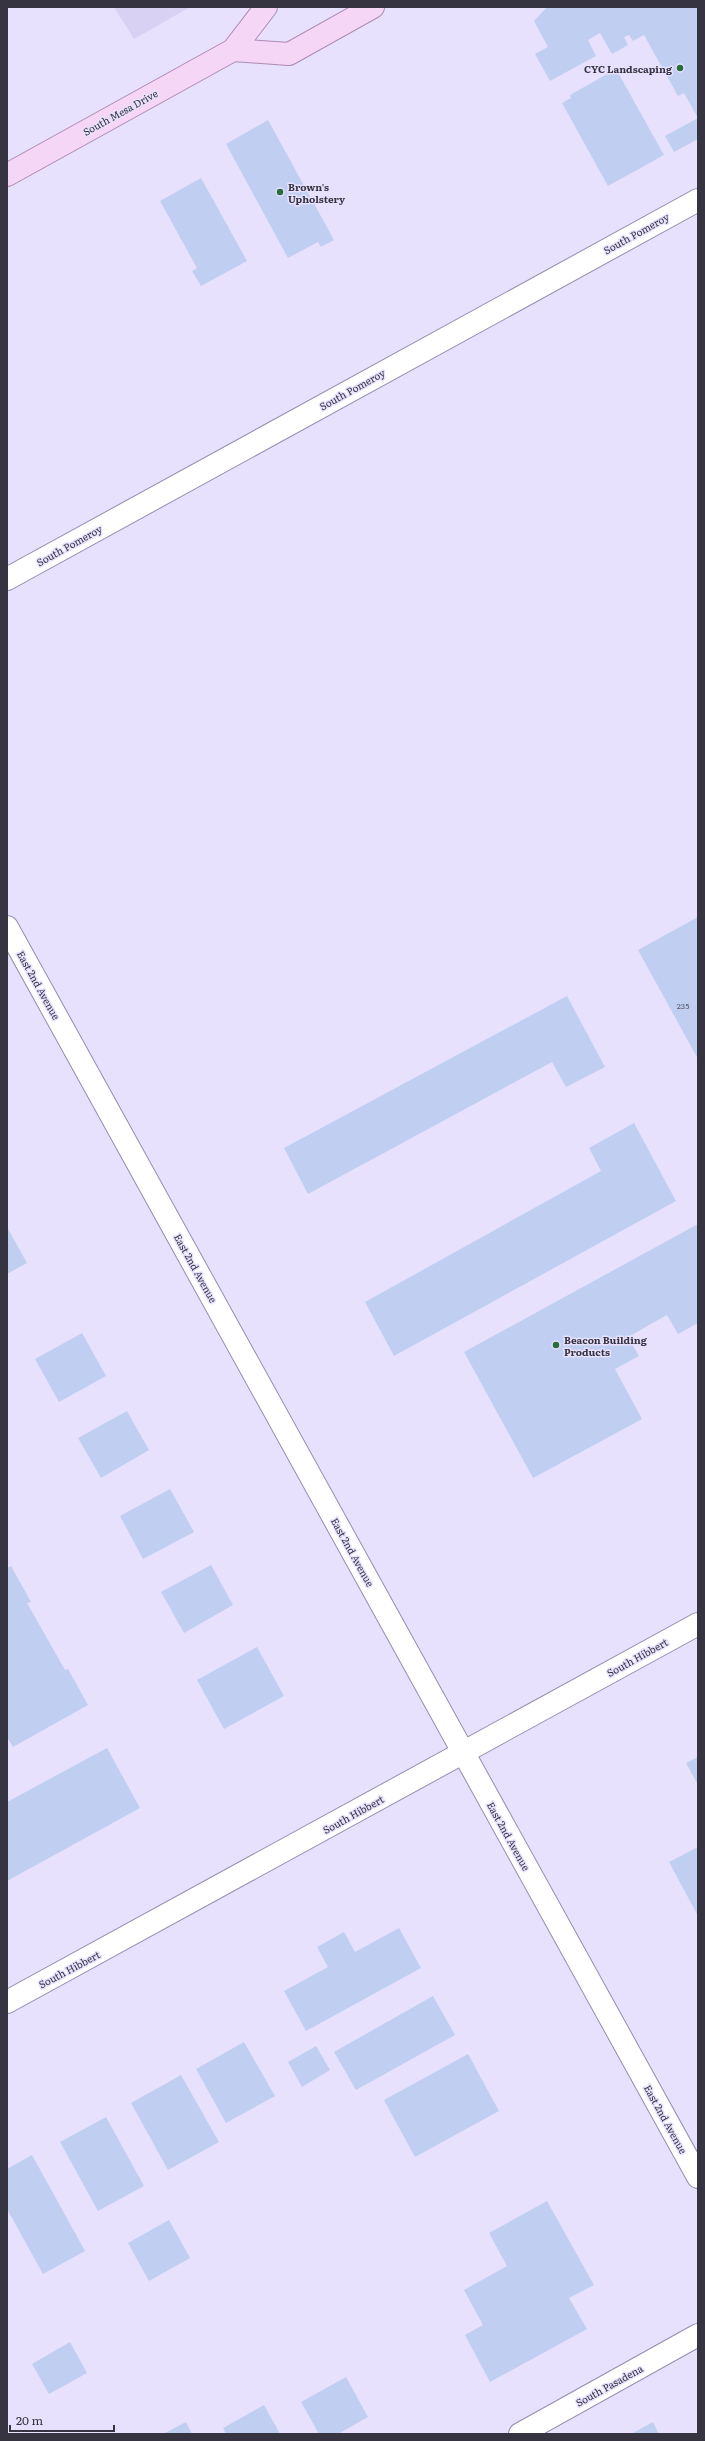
<svg xmlns="http://www.w3.org/2000/svg" width="705" height="2441" viewBox="0 0 705 2441" font-family="Literata,serif">
<style>
.built{fill:#d8d1f4}
.building{fill:#c0cff1}
.lines{fill:none;stroke-linecap:round;stroke-linejoin:round}
.minor-casing{stroke:#948dae;stroke-width:24}
.major-casing{stroke:#ae8bb4;stroke-width:24}
.minor{stroke:#fff;stroke-width:22}
.major{stroke:#f5d6f7;stroke-width:22}
.poi-dot{fill:#296d38;stroke:#e7e1fe;stroke-width:1.5}
.labels{text-anchor:middle;dominant-baseline:central;stroke-width:3;stroke-linejoin:round;paint-order:stroke}
.number-label{font-size:8px;fill:#595b6e}
.poi-label{font-size:10px;font-weight:bold;fill:#373442;stroke:#e7e1fe;text-anchor:start}
.street-label{font-size:10px;fill:#373442;stroke:#e7e1fe}
</style>
<rect width="100%" height="100%" fill="#e7e1fe"/>
<polygon class="built" points="114,7 190,7 134,39"/>
<g class="building">
<polygon points="547,7 698,7 698,139 674,152 665,136 698,118 684,93 678,96 644,35 633,41 629,35 624,37 628,45 612,54 600,33 588,40 596,56 550,81 535,54 548,47 534,21"/>
<polygon points="616,69 664,155 608,186 562,103 571,98 570,95"/>
<polygon points="268,120 334,240 321,247 318,242 288,258 226,144"/>
<polygon points="201,178 247,261 201,286 192,271 197,268 160,201"/>
<polygon points="698,917 698,1059 638,950"/>
<polygon points="567,996 605,1067 566,1087 552,1062 308,1194 284,1148"/>
<polygon points="634,1123 676,1201 394,1356 365,1302 601,1171 589,1148"/>
<polygon points="698,1224 698,1323 678,1334 667,1315 628,1337 639,1356 615,1369 642,1419 533,1478 464,1352"/>
<polygon points="7,1227 27,1263 7,1274"/>
<polygon points="82,1333 106,1376 59,1402 35,1359"/>
<polygon points="127,1411 149,1450 101,1478 78,1438"/>
<polygon points="170,1489 194,1532 143,1559 120,1516"/>
<polygon points="211,1565 233,1605 184,1633 161,1592"/>
<polygon points="11,1566 31,1602 27,1603 65,1670 68,1669 88,1705 13,1747 7,1737 7,1568"/>
<polygon points="257,1647 284,1696 224,1729 197,1680"/>
<polygon points="107,1748 140,1808 7,1881 7,1802"/>
<polygon points="698,1757 698,1785 686,1763"/>
<polygon points="698,1847 698,1916 669,1862"/>
<polygon points="399,1928 421,1968 306,2031 284,1991 328,1967 317,1947 344,1932 355,1952"/>
<polygon points="433,1996 455,2035 356,2090 334,2052"/>
<polygon points="244,2042 275,2096 226,2123 196,2069"/>
<polygon points="316,2046 330,2070 302,2087 288,2062"/>
<polygon points="468,2054 499,2111 415,2157 384,2100"/>
<polygon points="181,2075 219,2142 168,2170 131,2103"/>
<polygon points="106,2117 144,2186 98,2211 60,2142"/>
<polygon points="32,2155 85,2251 43,2274 7,2209 7,2169"/>
<polygon points="547,2201 594,2285 569,2298 587,2329 490,2382 465,2335 483,2325 464,2290 507,2266 489,2233"/>
<polygon points="169,2220 190,2258 149,2281 128,2243"/>
<polygon points="70,2342 87,2373 49,2394 32,2364"/>
<polygon points="346,2377 368,2417 338,2434 319,2434 301,2402"/>
<polygon points="264,2405 280,2434 226,2434 223,2428"/>
<polygon points="186,2422 192,2434 163,2434"/>
<polygon points="653,2422 659,2434 631,2434"/>
</g>
<g class="lines">
<g class="minor-casing">
<g id="minor">
<polyline points="7,579 698,200"/>
<polyline points="7,927 698,2177"/>
<polyline points="7,2002 698,1624"/>
<polyline points="520,2434 698,2335"/>
</g>
</g>
<g class="major-casing">
<g id="major">
<polyline points="233,50 289,54 373,7"/>
<polyline points="7,175 233,50 266,7"/>
</g>
</g>
<use href="#minor" class="minor"/>
<use href="#major" class="major"/>
</g>
<g class="poi-dot">
<circle cx="680" cy="68" r="4"/>
<circle cx="280" cy="192" r="4"/>
<circle cx="556" cy="1345" r="4"/>
</g>
<g class="labels">
<g class="number-label">
<text x="683" y="1005">235</text>
</g>
<g class="poi-label">
<text x="672" y="68" text-anchor="end">CYC Landscaping</text>
<text x="288" y="186">Brown's<tspan x="288" dy="12">Upholstery</tspan></text>
<text x="564" y="1339">Beacon Building<tspan x="564" dy="12">Products</tspan></text>
</g>
<g class="street-label">
<text transform="translate(120 112) rotate(-29)">South Mesa Drive</text>
<text transform="translate(636 233) rotate(-29)">South Pomeroy</text>
<text transform="translate(352 389) rotate(-29)">South Pomeroy</text>
<text transform="translate(69 545) rotate(-29)">South Pomeroy</text>
<text transform="translate(39 985) rotate(61)">East 2nd Avenue</text>
<text transform="translate(196 1268) rotate(61)">East 2nd Avenue</text>
<text transform="translate(353 1552) rotate(61)">East 2nd Avenue</text>
<text transform="translate(637 1657) rotate(-29)">South Hibbert</text>
<text transform="translate(353 1814) rotate(-29)">South Hibbert</text>
<text transform="translate(509 1836) rotate(61)">East 2nd Avenue</text>
<text transform="translate(69 1969) rotate(-28)">South Hibbert</text>
<text transform="translate(666 2119) rotate(61)">East 2nd Avenue</text>
<text transform="translate(609 2385) rotate(-29)">South Pasadena</text>
</g>
</g>
<rect width="705" height="2441" fill="none" stroke="#373442" stroke-width="16"/>
<path d="M10 2425v6h104v-6" fill="none" stroke="#373442" stroke-width="2"/>
<text x="16" y="2425" font-size="12" fill="#373442" stroke="#e7e1fe" stroke-width="3" paint-order="stroke">20 m</text>
</svg>
